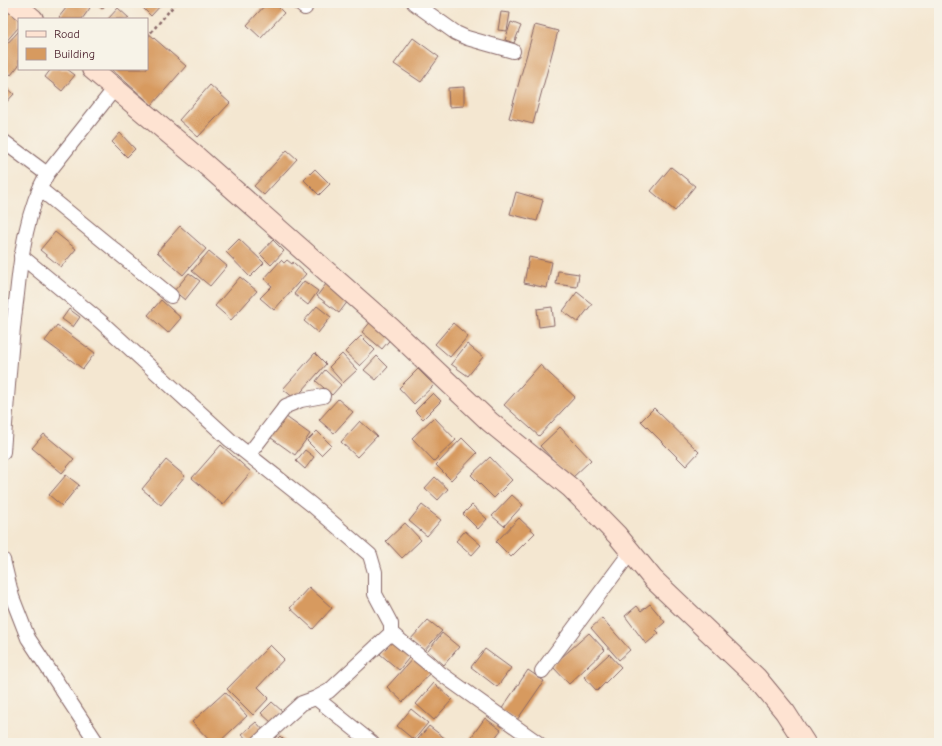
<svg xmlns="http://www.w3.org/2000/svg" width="942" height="746" viewBox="0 0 942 746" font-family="'Comic Neue',sans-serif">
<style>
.building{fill:#d79a5f}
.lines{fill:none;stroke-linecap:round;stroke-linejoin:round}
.street-casing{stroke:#866565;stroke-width:16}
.secondary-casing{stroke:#866565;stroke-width:22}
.path{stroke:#866565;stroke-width:2.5;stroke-dasharray:3 3;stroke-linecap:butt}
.street{stroke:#fff;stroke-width:14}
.secondary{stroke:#fee3d2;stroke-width:20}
</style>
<rect width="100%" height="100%" fill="#f7f3e8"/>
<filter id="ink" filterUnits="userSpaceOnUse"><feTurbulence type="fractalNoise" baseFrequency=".025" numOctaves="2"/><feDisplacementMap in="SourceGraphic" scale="8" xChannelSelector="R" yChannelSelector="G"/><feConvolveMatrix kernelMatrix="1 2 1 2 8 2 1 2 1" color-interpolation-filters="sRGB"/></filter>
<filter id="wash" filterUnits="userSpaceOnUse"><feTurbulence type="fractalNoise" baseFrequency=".012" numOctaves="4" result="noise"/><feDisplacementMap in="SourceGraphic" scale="16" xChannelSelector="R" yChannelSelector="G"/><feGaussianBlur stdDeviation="0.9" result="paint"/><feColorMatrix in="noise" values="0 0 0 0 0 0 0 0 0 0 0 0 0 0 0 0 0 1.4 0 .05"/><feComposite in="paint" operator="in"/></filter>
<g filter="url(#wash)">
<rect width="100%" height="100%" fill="#f4e7d1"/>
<g id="blocks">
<g class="building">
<polygon points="70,3 84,3 90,8 82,19 61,19 59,17"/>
<polygon points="95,3 107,3 102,9"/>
<polygon points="138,3 163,3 151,16"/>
<polygon points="267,3 274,3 284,13 261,38 247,25"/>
<polygon points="9,5 19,19 19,27 3,45 3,12"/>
<polygon points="118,8 129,18 128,19 108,19"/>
<polygon points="501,12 510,13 507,31 498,30"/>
<polygon points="511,22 521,26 514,43 505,40"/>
<polygon points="535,25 558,31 533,124 509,118"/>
<polygon points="19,31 19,65 11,75 3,67 3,48"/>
<polygon points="147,32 186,66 152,105 111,69 147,69"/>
<polygon points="413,38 439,57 421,82 394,64"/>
<polygon points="51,69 67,69 75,75 62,91 45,77"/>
<polygon points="3,84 14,94 3,106"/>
<polygon points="210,85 230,103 198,137 179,120"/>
<polygon points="464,87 464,106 449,107 448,88"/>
<polygon points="120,133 135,149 127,157 112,142"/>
<polygon points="287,150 297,159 264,195 254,186"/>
<polygon points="671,167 695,186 675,211 651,191"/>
<polygon points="315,169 330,184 319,195 304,180"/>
<polygon points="516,192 543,200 537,221 510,214"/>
<polygon points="180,226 206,249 183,275 157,252"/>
<polygon points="55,232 76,249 61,267 40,250"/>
<polygon points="239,239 264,263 250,277 226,252"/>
<polygon points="273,240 284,251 271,265 260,254"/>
<polygon points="209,251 227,266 210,286 192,271"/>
<polygon points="529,257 552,262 547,288 524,283"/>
<polygon points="281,260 284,263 287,260 292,264 293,262 306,274 274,310 260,298 272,286 264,279"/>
<polygon points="558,271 579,274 577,287 556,284"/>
<polygon points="189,273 200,281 185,300 174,291"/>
<polygon points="240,277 257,291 231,320 215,306"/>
<polygon points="329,280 351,297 339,313 317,296"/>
<polygon points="304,281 318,291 308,305 294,294"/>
<polygon points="577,292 592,304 578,322 563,311"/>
<polygon points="161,300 181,318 168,333 148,315"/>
<polygon points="317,306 331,317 318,333 304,321"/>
<polygon points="552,307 554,325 539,327 537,309"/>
<polygon points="69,309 80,317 73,327 62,319"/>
<polygon points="373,319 393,336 382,349 362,332"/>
<polygon points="453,323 468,336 450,357 435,344"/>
<polygon points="57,325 95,353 83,369 45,341"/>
<polygon points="361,336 375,350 360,366 345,352"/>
<polygon points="467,344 483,357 468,376 451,364"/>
<polygon points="315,353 326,364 295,399 283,389"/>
<polygon points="342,354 357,370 343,383 329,367"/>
<polygon points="377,356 388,367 376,380 364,370"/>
<polygon points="540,365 575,397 539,436 504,405"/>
<polygon points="418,369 434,385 414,404 399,388"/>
<polygon points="325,370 341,385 332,395 316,381"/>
<polygon points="433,393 441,401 423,419 415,411"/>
<polygon points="338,399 353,412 334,433 319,420"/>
<polygon points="654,408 699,452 686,466 641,421"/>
<polygon points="282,414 310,434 295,455 267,435"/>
<polygon points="434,417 456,440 434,461 412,438"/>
<polygon points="360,421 377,436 357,457 341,442"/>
<polygon points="560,427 591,460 571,479 540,446"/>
<polygon points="317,431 331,445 321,455 307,441"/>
<polygon points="44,434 74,459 62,473 32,448"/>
<polygon points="462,438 477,453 451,480 436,465"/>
<polygon points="221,445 251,472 223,505 192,478"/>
<polygon points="305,450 314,457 305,469 296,461"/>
<polygon points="490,457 512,480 494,498 471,475"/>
<polygon points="166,460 185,476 161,505 142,489"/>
<polygon points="66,475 79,485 62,506 49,495"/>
<polygon points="435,477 448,489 438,500 425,488"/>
<polygon points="512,495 523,505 504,526 492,516"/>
<polygon points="422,505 441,520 427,536 409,521"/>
<polygon points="472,505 487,519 478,529 463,514"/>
<polygon points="519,518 535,533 511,557 496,542"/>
<polygon points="405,523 421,540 402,558 386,541"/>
<polygon points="465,531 481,545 472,555 456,541"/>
<polygon points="309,587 332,608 313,629 290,608"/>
<polygon points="650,604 665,622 656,630 659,633 646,644 625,616 637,606 641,611"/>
<polygon points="602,618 630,650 619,660 591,628"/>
<polygon points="428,620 442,631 423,652 410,640"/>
<polygon points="442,633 459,647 444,665 428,651"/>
<polygon points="589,633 605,650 569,684 552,666"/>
<polygon points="394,637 413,653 399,670 380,654"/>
<polygon points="270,645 284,659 258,687 269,698 253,715 227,689"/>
<polygon points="485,649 511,668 497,687 471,667"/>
<polygon points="609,654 621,667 597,691 584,677"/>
<polygon points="414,657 431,672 403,702 387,687"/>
<polygon points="528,670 544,681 517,720 501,710"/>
<polygon points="434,683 452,700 434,720 416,704"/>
<polygon points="225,692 247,716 218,743 212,743 192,722"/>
<polygon points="272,702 283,712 272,723 261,713"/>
<polygon points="411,709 428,723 414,740 397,726"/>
<polygon points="485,718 501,730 491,743 467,743"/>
<polygon points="256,722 267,734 256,743 249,743 242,734"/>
<polygon points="429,726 451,743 424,743 418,739"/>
<polygon points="280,736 287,743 273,743"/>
</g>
</g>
</g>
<g filter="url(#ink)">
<use href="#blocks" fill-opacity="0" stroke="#866565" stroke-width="1"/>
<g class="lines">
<g class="street-casing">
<g id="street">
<polyline points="299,3 305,8"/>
<polyline points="414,3 456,33 467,38 513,51"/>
<polyline points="3,141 47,174"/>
<polyline points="40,189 171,296"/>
<polyline points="21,256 100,321 230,440 312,505 370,555 375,572 375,594 391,624 391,633 440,673 538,743"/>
<path d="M3,452C7,399 10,347 17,294C21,255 27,209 47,174L115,88"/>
<polyline points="249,454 286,406 301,400 323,396"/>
<polyline points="3,560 12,597 28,638 97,743"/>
<polyline points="542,671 630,553"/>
<polyline points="316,698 372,743"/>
<polyline points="258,743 302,703 316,698 329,691 391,633"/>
</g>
</g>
<g class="secondary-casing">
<g id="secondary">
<polyline points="14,3 33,19"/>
<polyline points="92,69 198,158 391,328 490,422 571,488 617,535 653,579 757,678 785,712 805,743"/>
</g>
</g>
<polyline class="path" points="147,37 176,3"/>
<use href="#street" class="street"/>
<use href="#secondary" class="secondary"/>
</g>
</g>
<rect width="942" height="746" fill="none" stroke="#f7f3e8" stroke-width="16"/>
<rect x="18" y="18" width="130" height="52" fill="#f7f3e8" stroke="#b29e9c"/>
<rect x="26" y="31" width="20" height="6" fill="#fee3d2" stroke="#b29e9c"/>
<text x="54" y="38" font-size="12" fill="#4a1f2b">Road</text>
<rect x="26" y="48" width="20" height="12" fill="#d79a5f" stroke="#b29e9c"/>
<text x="54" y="58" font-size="12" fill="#4a1f2b">Building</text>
</svg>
